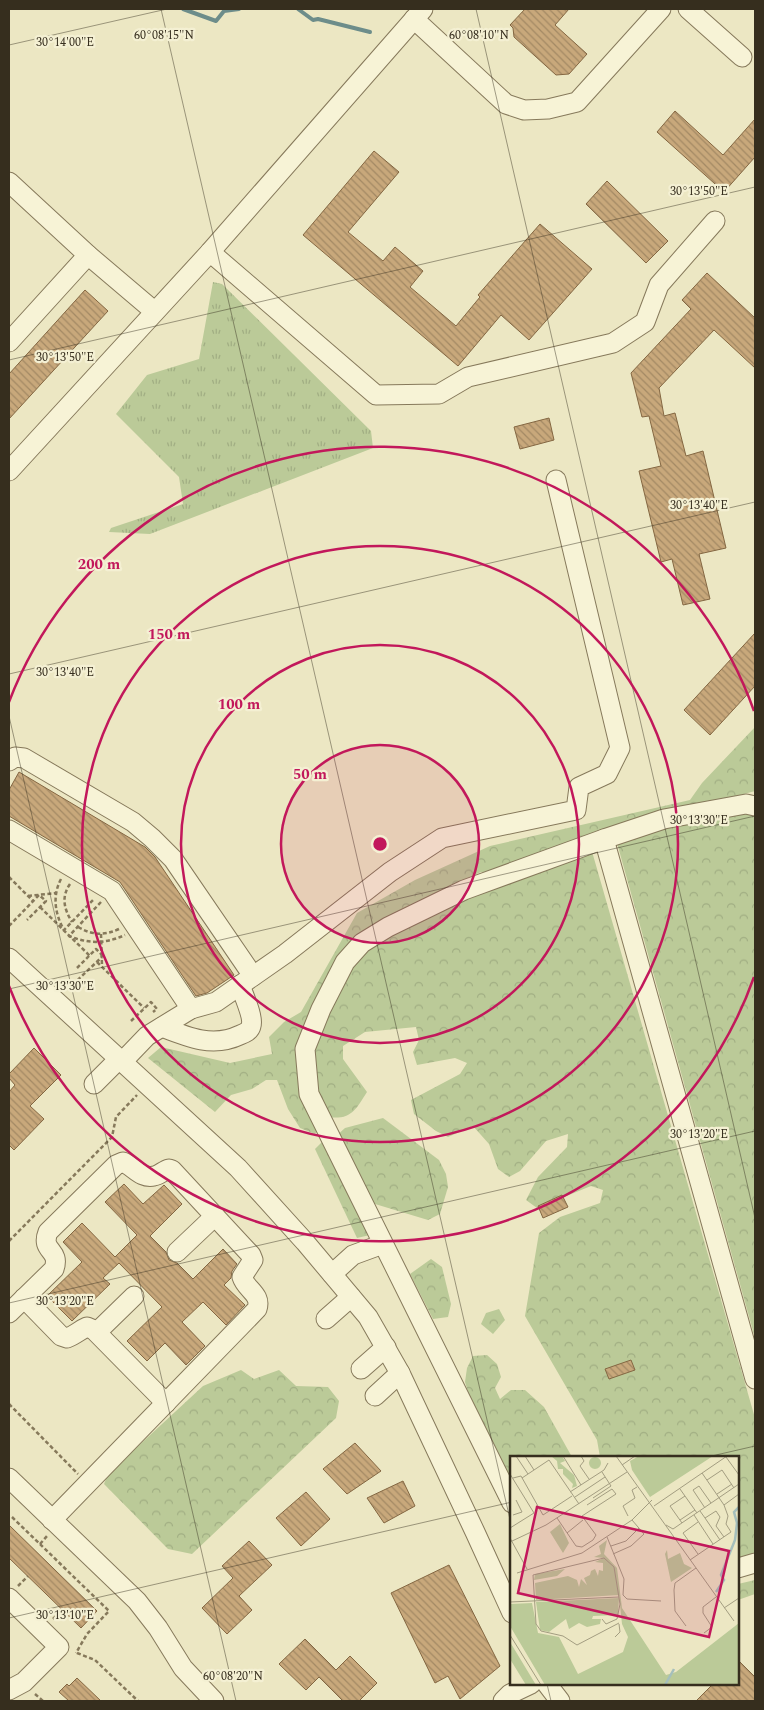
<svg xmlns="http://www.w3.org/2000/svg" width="764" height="1710" viewBox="0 0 764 1710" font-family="Spectral,serif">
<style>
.grass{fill:url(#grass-tufts)}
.forest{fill:url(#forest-crowns)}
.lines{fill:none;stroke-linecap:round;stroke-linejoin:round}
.stream{stroke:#6d8d8a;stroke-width:4}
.building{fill:url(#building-back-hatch);stroke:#846742}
.minor-casing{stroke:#86795b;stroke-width:21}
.path{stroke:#86795b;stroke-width:2.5;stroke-dasharray:4 2.5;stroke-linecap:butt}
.minor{stroke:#f7f3d6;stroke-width:19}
.ticks{fill:none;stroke:#362e1e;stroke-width:1;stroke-opacity:0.45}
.ring{fill:none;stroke:#c2185b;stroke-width:2.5}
.inset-river{fill:none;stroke:#a5bfbc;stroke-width:2.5}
.inset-road{fill:none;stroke:#a39d81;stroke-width:1}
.view{fill:#c2185b;fill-opacity:0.15;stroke:#c2185b;stroke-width:2.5}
.inset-edge{fill:none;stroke:#362e1e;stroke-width:2.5}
.ticks-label{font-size:12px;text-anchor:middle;fill:#362e1e;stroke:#f4f0d3;stroke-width:4.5;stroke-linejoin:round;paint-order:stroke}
.centre{fill:#c2185b;stroke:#f4f0d3;stroke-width:2.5}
.ring-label{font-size:15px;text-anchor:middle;font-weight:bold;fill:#c2185b;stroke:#f4f0d3;stroke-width:4.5;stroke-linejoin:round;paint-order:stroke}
</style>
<defs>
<pattern id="grass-tufts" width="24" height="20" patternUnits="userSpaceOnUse" patternTransform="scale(1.25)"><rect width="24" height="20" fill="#bbca98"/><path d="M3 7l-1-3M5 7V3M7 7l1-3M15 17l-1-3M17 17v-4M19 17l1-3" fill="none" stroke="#a1ae83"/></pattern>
<pattern id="forest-crowns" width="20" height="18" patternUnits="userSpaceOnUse" patternTransform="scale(1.25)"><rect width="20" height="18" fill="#bbca98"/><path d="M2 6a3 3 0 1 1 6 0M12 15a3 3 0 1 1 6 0" fill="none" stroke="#a1ae83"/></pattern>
<pattern id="building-back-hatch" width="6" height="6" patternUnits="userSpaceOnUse" patternTransform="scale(1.25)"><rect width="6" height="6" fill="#c8a87b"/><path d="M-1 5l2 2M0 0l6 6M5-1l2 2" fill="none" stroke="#a38964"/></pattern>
</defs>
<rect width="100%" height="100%" fill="#ece7c3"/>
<polygon class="grass" points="213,282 222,284 371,431 373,448 150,534 109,532 111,528 183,504 179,477 116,414 147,375 199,359"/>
<g class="forest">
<polygon points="755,727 755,791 616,829 494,872 481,872 443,889 433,900 360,939 301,1046 321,1126 315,1134 300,1128 288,1109 277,1080 266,1080 252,1089 231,1095 215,1112 148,1058 161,1047 230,1063 272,1054 269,1037 284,1022 301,1012 357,913 415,880 490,846 690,800 702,783"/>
<polygon points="730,813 755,814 755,1338 617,843 630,836"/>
<path d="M591,848L755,1418V1555L738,1560V1458L600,1457L597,1440L525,1316L539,1233L560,1217L600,1203L603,1190L591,1186L537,1208L526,1200L538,1177L567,1147L568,1134L546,1141L520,1171L509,1177L498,1169L489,1144L473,1126L448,1137L436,1131L414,1114L411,1100L460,1074L467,1063L455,1058L417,1065L413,1052L419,1040L416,1027L365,1032L343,1046V1059L367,1092C355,1111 351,1120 327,1117L313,1095L309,1054L358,948L469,895Z"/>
<polygon points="383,1118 439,1160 446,1174 448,1187 440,1214 428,1220 375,1204 364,1195 335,1137 345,1128"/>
<polygon points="324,1140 370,1235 357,1238 315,1149"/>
<polygon points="431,1259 442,1267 451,1304 448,1317 433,1319 410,1274"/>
<polygon points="499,1309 505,1320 493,1334 481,1324 486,1313"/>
<polygon points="487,1355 497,1364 501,1377 495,1388 500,1399 511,1390 525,1390 544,1407 572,1457 512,1458 511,1489 483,1442 465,1382 467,1368 473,1356"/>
<polygon points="241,1370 254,1379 279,1370 296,1386 328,1387 339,1401 336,1418 192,1554 168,1549 104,1484 108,1474 203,1386"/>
<polygon points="755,1580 755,1594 738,1600 738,1584"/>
</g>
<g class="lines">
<g class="stream">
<polyline points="183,9 216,21 224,11 239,9"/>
<polyline points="298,9 313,20 318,19 370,32"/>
</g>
</g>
<g class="building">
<polygon points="525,9 569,9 555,25 587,54 569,74 556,75 514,37 513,28 510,25"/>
<polygon points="675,111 723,155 755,119 755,157 724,192 657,132"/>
<polygon points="374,151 399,172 348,232 383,261 395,247 423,271 410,287 456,326 480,297 478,295 540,224 592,269 529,340 501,315 458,366 303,235"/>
<polygon points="607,181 668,241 646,263 586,204"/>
<polygon points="707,273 755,318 755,368 714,330 659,388 664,416 675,413 686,456 703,451 726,548 699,554 710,599 683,605 672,559 661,562 639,471 661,466 649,416 642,417 631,373 691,309 682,300"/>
<polygon points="85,290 108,311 9,419 9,374"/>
<polygon points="549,418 554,440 520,449 514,427"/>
<polygon points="755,633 755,686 710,735 684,710"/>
<polygon points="19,772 145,847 155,857 234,975 207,993 196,996 120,882 9,816 9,790"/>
<polygon points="34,1048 61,1075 30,1106 44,1119 14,1150 9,1145 9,1092 15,1085 9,1078 9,1074"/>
<polygon points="124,1184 143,1204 164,1185 182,1204 150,1236 166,1252 169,1260 177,1263 193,1279 223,1249 237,1264 232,1271 231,1278 224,1285 245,1305 226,1325 203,1302 182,1322 205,1346 186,1365 165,1343 147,1361 127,1341 162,1307 119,1263 103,1278 110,1284 72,1321 47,1296 82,1262 63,1242 82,1223 115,1257 137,1235 105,1202"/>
<polygon points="562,1195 568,1207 543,1218 538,1206"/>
<polygon points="631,1360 635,1370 609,1379 605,1369"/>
<polygon points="355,1443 381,1471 347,1494 323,1469"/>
<polygon points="403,1481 415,1506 384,1523 367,1498"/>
<polygon points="306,1492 330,1519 301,1546 276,1518"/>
<polygon points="9,1525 97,1611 81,1628 9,1558"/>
<polygon points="249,1541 272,1565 239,1596 252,1610 227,1634 202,1608 233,1578 222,1566"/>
<polygon points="449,1565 500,1666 460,1699 448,1676 435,1683 391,1593"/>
<polygon points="305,1639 336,1670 350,1656 377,1683 359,1701 343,1701 319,1677 306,1690 279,1664"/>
<polygon points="738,1660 755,1677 755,1701 696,1701 713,1684 738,1684"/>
<polygon points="77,1678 101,1701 69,1701 59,1692 67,1684 69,1686"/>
</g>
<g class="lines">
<g class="minor-casing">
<g id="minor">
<polyline points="688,9 742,57"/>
<polyline points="414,19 506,104 524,110 548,109 577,102 661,9"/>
<polyline points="9,182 88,255 154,311"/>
<polyline points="210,252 376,395 439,394 468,377 613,343 645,322 659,285 715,221"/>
<polyline points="9,342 88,255"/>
<polyline points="9,471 210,252 423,9"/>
<polyline points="9,761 15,757 24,758 133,822 152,838 173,859 253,976"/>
<polyline points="9,830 112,891 191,1009"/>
<polyline points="604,839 755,1379"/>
<polyline points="9,958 238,1168 305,1242 368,1317 400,1373 475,1532 512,1613"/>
<path d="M162,1027C187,1037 213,1048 240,1035C245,1033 250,1031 251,1026C254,1017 243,994 240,985"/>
<polyline points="122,1062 147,1036 191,1009 216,1002 285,954 390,872 442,838 576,810 579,787 607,774 620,748 556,480"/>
<polyline points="94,1084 119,1059"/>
<polyline points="177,1252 215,1216"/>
<polyline points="332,1274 353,1255 383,1244"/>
<path d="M24,1298L61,1336L67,1338C75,1335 80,1330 87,1327L94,1330L166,1403"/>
<path d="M9,1313L54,1269C61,1249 40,1252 48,1232L116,1165L123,1162C134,1167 141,1179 154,1176C160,1175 164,1170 169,1169L172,1170L251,1255L253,1260L242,1277C246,1290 262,1294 257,1309L52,1520"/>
<polyline points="326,1319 351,1297"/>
<polyline points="97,1332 134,1296"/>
<polyline points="361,1369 386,1347"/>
<polyline points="375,1396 400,1373"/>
<polyline points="9,1478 137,1601 158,1628 183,1668 214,1701"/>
<polyline points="512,1503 309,1094 305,1049 321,1009 345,962 362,943 388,927 464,890 604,839 664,819 746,804 755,806"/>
<polyline points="738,1568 755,1563"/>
<polyline points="9,1598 59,1647 24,1682 9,1690"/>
<polyline points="547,1684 560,1701"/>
<polyline points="503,1701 510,1694 531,1684"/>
</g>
</g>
<g class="path">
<polyline points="9,877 33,901"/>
<path d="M61,879C52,896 55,914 64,930L94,899"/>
<path d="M70,884C61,897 64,909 72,922"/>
<polyline points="28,896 56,893"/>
<path d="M101,902L69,936C89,944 105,944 125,935"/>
<polyline points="40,907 90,956"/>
<polyline points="9,926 39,895 46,901 27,920"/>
<path d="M78,927C92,935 104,936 119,929"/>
<polyline points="101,934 102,966"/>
<polyline points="97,962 144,1008"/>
<polyline points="77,968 96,949 102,955"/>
<polyline points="68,989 102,957"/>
<polyline points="131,1021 151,1002 157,1009 153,1012"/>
<polyline points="9,1241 112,1137 116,1117 137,1095"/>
<polyline points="9,1404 78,1474"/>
<polyline points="12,1517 109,1611 87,1634 76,1653"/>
<polyline points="40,1544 47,1536"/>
<polyline points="18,1586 28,1576"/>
<polyline points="53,1619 62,1610"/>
<polyline points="77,1653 95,1660 138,1701"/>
<polyline points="35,1694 43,1701"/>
</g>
<use href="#minor" class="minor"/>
</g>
<path class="ticks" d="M161,9L512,1528M476,9L755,1218M9,45L167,9M9,360L755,187M9,674L755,502M9,716L236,1701M9,989L755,816M9,1303L755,1131M703,1458L755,1446M9,1618L512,1502M547,1684L551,1701"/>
<circle cx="380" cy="844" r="99" fill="#c2185b" fill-opacity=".12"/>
<g class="ring">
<circle cx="380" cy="844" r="99"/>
<circle cx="380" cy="844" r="199"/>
<circle cx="380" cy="844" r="298"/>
<path d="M754 977A397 397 0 0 1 9 986M9 702A397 397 0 0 1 754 711"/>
</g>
<g transform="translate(510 1456)">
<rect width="229" height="229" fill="#ece7c3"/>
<path d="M157,94L158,103L170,97L174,108L182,112L161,126L155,98Z" fill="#bbca98"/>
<path d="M41,0H52L55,5L50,7L64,19L67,30L62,32L63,28L53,18V13H48L47,5ZM129,0H203L140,41L122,14L120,5ZM79 7a6 6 0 1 1 12 0a6 6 0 1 1-12 0ZM50,68L59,87L53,97L40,76ZM97,84L94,98L107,112L112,152L156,219L166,216L229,167V229H35L0,170V148L22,147L28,177L49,181L68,218L113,196L118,181L112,168L107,120L109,139L26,144L25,127L58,120L67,124L69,131L71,123L77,129L74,122L80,119L81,115L85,113L88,120L89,114L93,115V107L85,106L94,102L84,101L91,98L89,90ZM55,113L47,120L24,124L25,118ZM109,142L108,159L83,160L82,163H91L90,168L77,171L69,167L59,173L56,163L39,176L30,174L26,146ZM0,186L26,229H16L0,203Z" fill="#bbca98"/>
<path class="inset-river" d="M206,136L214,124L211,119L225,84L227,67L224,56L229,51M155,229L164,213"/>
<path class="inset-road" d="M6,0L18,18M53,0L71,29M71,0L74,5L70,10L79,23M106,0L224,165M216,1L229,19M112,9L125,0M24,14L39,4L69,48M0,18L24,57L0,72M3,22L11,20L33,59L62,40M12,22L24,14L15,0M197,24L212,14L224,32M170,33L187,57M60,36L94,14L98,7M207,38L222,28M65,41L95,21M83,42L101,30L92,16M214,49L229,38M144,50L217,0M195,52L183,34L189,30L201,47M190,55L195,62L206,55L210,61L206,70L214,81M3,59L12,56L6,44M184,59L203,88M118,60L113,50L125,42L122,34L127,31M47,62L66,90L72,91L83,84L86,79L72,60L106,38L102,33L77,49M195,62L210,84M170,64L185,54M172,67L160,50L175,40M156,69L163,73L229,28M57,77L73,64M97,81L114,123L113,139L117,143L151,145M0,82L17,113M0,86L36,69L117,16M101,90L116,85L129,72M103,98L121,90L134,78L122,64M188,98L173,77L188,66M180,104L221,76L216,68L218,60L214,49L192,17M7,117L72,97L122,64L142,44M0,146L109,141M214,152L229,142M92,163L96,168L107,163L110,148L104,111L94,102L23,119L26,168L31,175L53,180L67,189L109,167M176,170L165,155L164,134L165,127L186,112M194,177L202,171L193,157V151L206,141M0,179L31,229M105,181L110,176L109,168"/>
<path class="view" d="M27,51L219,95L199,181L8,137Z"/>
<rect width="229" height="229" class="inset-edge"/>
</g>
<g class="ticks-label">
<text x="164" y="39">60°08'15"N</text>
<text x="479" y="39">60°08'10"N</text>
<text x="65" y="46">30°14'00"E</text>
<text x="699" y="195">30°13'50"E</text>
<text x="65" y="361">30°13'50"E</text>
<text x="699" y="509">30°13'40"E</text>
<text x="65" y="676">30°13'40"E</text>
<text x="699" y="824">30°13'30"E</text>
<text x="65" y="990">30°13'30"E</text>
<text x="699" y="1138">30°13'20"E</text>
<text x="65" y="1305">30°13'20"E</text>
<text x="65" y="1619">30°13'10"E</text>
<text x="233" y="1680">60°08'20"N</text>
</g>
<circle cx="380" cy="844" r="8" class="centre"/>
<g class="ring-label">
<text x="99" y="569">200 m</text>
<text x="169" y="639">150 m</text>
<text x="239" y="709">100 m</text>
<text x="310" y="779">50 m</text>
</g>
<rect width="764" height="1710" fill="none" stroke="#362e1e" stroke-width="20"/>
</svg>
